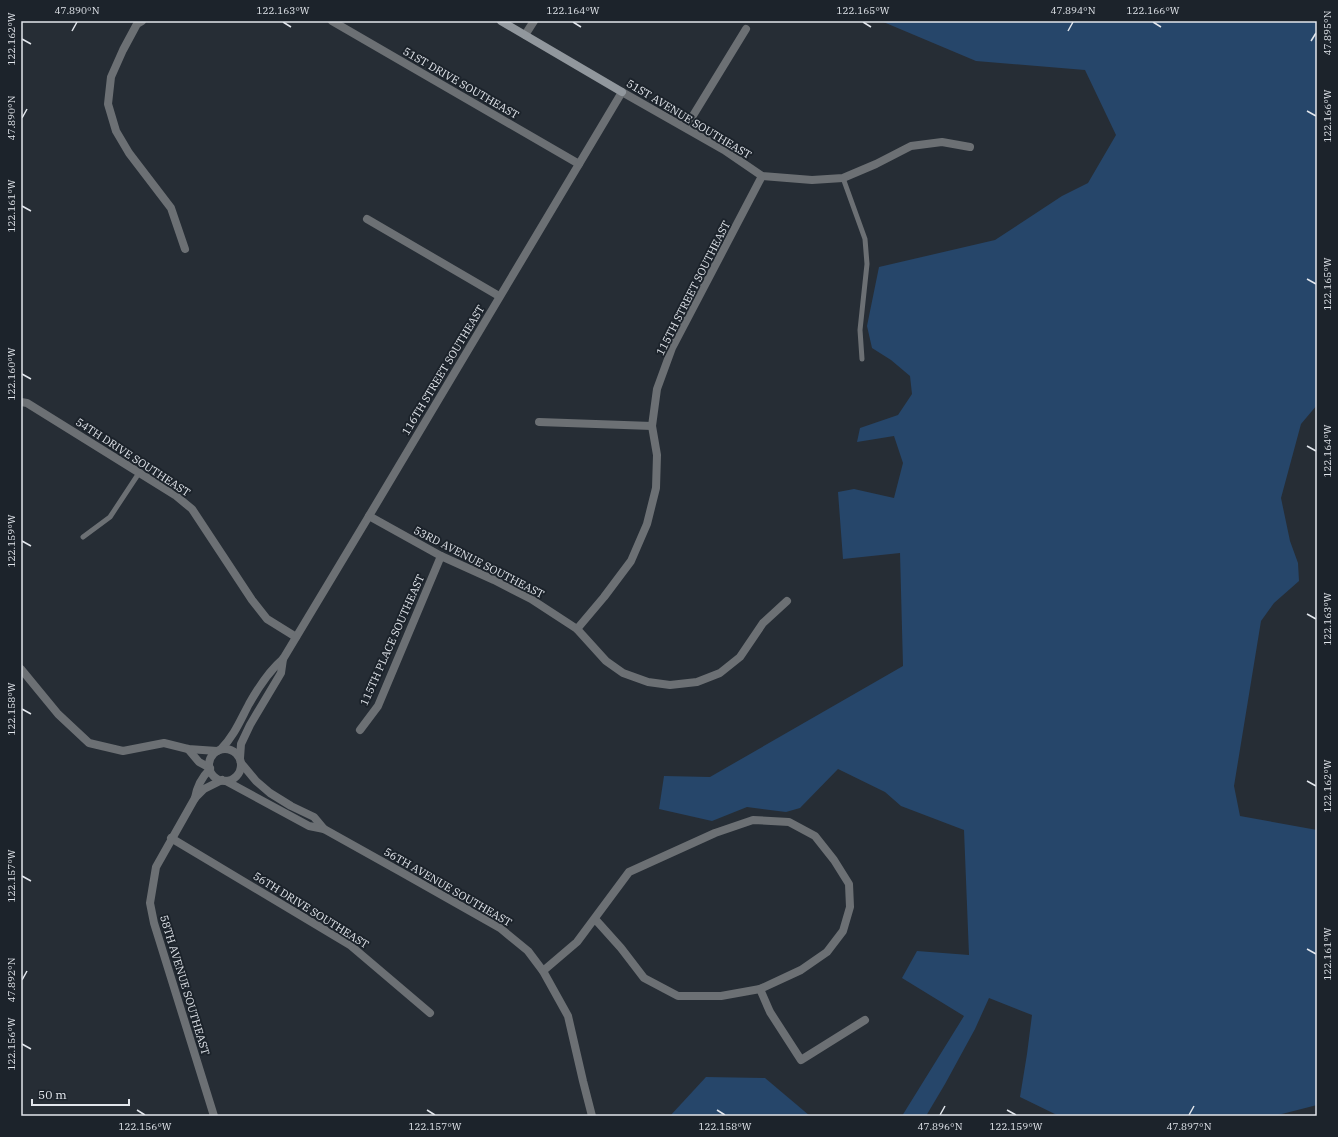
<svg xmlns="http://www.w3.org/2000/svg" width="1338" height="1137" viewBox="0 0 1338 1137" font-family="'IBM Plex Serif',serif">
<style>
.green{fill:#26466a}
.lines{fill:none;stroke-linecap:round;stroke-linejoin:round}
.lane{stroke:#6c7074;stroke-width:5}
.street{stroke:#6c7074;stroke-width:8}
.secondary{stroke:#91979d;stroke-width:8}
.ticks{fill:none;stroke:#e2e6ec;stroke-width:1.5}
.labels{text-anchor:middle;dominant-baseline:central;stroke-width:4;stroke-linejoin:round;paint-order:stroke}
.street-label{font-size:11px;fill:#e2e6ec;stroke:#1c232b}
.neatline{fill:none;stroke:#e2e6ec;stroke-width:1.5}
.ticks-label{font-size:10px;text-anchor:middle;fill:#e2e6ec}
</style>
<rect width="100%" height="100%" fill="#262d35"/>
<g class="green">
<polygon points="881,21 1317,21 1317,405 1301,424 1281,498 1290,541 1298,563 1299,581 1274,603 1261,621 1234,786 1240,816 1317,830 1317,1105 1274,1116 1059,1116 1020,1097 1027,1054 1032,1015 989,998 975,1029 945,1084 926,1116 902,1116 964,1016 902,978 917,951 969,955 964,830 901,806 885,792 838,769 800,808 786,812 747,807 712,821 659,809 664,776 710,777 903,666 900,553 843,559 838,492 854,489 894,498 903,463 894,436 857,442 860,428 898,415 912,394 910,376 891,360 872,348 867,326 879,267 995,240 1062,196 1088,183 1116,135 1085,70 976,61"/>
<polygon points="706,1077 765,1078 810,1116 670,1116"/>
</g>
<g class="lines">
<g class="lane">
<polyline points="843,178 865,239 867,264 860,330 862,359"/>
<polyline points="83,537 110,517 139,473"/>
</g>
<g class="street">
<polyline points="142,21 137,24 123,50 111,77 108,104 116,131 129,153 171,208 185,249"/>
<polyline points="332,21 579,164"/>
<polyline points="525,35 534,21"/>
<polyline points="686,127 746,29"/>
<polyline points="367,219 499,296"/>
<polyline points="21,402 27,403 175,495 192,509 252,600 267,619 296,637"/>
<polyline points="539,422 652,426"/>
<polyline points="369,516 441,556 494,580 531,599 577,629 606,661 623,673 648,682 670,685 697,682 720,673 740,657 763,623 787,601"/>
<polyline points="577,629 604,597 631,561 647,524 656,488 657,455 652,426 657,389 672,348 762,176"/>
<polyline points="21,669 58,714 89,743 123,751 164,743 188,749 217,751"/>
<polyline points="360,730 378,706 441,556"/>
<polyline points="188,749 199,762 210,768"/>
<path d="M221,749C234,736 240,721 249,704C258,688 269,671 283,659L369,516L622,92L724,150L762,176L812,180L843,178L876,164L911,146L942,142L970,147"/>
<circle cx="225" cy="765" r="16"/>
<polyline points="240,758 241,744 250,725 281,673 283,659"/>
<polyline points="241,763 256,781 270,793 291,806 314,817 324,829"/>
<polyline points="226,781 309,826 324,829 401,872 500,928 528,951 543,971 568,1016 583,1081 592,1116"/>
<path d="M195,798C197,786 201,778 210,769"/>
<polyline points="171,838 350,945 430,1013"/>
<polyline points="543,971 577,942 629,872 715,833 753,820 789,822 815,836 834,860 849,884 850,907 843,931 827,952 801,970 760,989 721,996 678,996 644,978 621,948 595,919"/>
<polyline points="760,989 770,1012 801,1060 865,1020"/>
<polyline points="214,1116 154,923 150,903 156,867 195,798 204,789 222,780"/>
</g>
<polyline class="secondary" points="501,21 622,92"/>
</g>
<path class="ticks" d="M283,22L291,27M573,22L581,27M863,22L871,27M1153,22L1161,27M72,31L77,22M1068,31L1073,22M22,39L31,44M1311,41L1316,33M1307,111L1316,116M22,118L27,109M22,206L31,211M1307,279L1316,284M22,374L31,379M1307,446L1316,451M22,541L31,546M1307,614L1316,619M22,709L31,714M1307,781L1316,786M22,876L31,881M1307,949L1316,954M22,980L27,971M22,1044L31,1049M137,1110L145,1115M427,1110L435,1115M717,1110L725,1115M1007,1110L1016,1115M940,1115L945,1106M1189,1115L1194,1106"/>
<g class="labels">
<g class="street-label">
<text transform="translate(461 83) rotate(30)">51ST DRIVE SOUTHEAST</text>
<text transform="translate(689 119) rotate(31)">51ST AVENUE SOUTHEAST</text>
<text transform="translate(693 288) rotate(-63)">115TH STREET SOUTHEAST</text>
<text transform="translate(443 370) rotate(-59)">116TH STREET SOUTHEAST</text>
<text transform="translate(133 457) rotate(33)">54TH DRIVE SOUTHEAST</text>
<text transform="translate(479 562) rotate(27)">53RD AVENUE SOUTHEAST</text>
<text transform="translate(392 640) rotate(-66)">115TH PLACE SOUTHEAST</text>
<text transform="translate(448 887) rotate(30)">56TH AVENUE SOUTHEAST</text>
<text transform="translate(311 910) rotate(32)">56TH DRIVE SOUTHEAST</text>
<text transform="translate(185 985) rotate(73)">58TH AVENUE SOUTHEAST</text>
</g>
</g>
<rect width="1338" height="1137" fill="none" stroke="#1c232b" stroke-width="44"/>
<path d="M32 1099v6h97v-6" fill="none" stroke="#e2e6ec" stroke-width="2"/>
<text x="38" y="1099" font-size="12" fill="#e2e6ec" stroke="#1c232b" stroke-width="3" paint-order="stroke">50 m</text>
<rect x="22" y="22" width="1294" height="1093" class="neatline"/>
<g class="ticks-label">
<text x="77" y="14">47.890°N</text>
<text x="283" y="14">122.163°W</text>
<text x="573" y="14">122.164°W</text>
<text x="863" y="14">122.165°W</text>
<text x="1073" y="14">47.894°N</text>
<text x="1153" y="14">122.166°W</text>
<text transform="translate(1327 33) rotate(-90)" y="4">47.895°N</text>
<text transform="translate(11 39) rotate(-90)" y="4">122.162°W</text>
<text transform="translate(1327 116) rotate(-90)" y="4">122.166°W</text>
<text transform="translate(11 118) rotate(-90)" y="4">47.890°N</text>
<text transform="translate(11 206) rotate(-90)" y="4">122.161°W</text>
<text transform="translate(1327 284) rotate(-90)" y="4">122.165°W</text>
<text transform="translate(11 374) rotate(-90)" y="4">122.160°W</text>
<text transform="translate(1327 451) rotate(-90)" y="4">122.164°W</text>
<text transform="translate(11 541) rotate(-90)" y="4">122.159°W</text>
<text transform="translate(1327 619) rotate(-90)" y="4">122.163°W</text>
<text transform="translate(11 709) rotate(-90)" y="4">122.158°W</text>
<text transform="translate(1327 786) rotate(-90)" y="4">122.162°W</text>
<text transform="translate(11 876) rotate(-90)" y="4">122.157°W</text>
<text transform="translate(1327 954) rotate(-90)" y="4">122.161°W</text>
<text transform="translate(11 980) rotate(-90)" y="4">47.892°N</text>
<text transform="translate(11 1044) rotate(-90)" y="4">122.156°W</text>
<text x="145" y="1130">122.156°W</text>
<text x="435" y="1130">122.157°W</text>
<text x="725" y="1130">122.158°W</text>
<text x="940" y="1130">47.896°N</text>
<text x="1016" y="1130">122.159°W</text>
<text x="1189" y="1130">47.897°N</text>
</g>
</svg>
